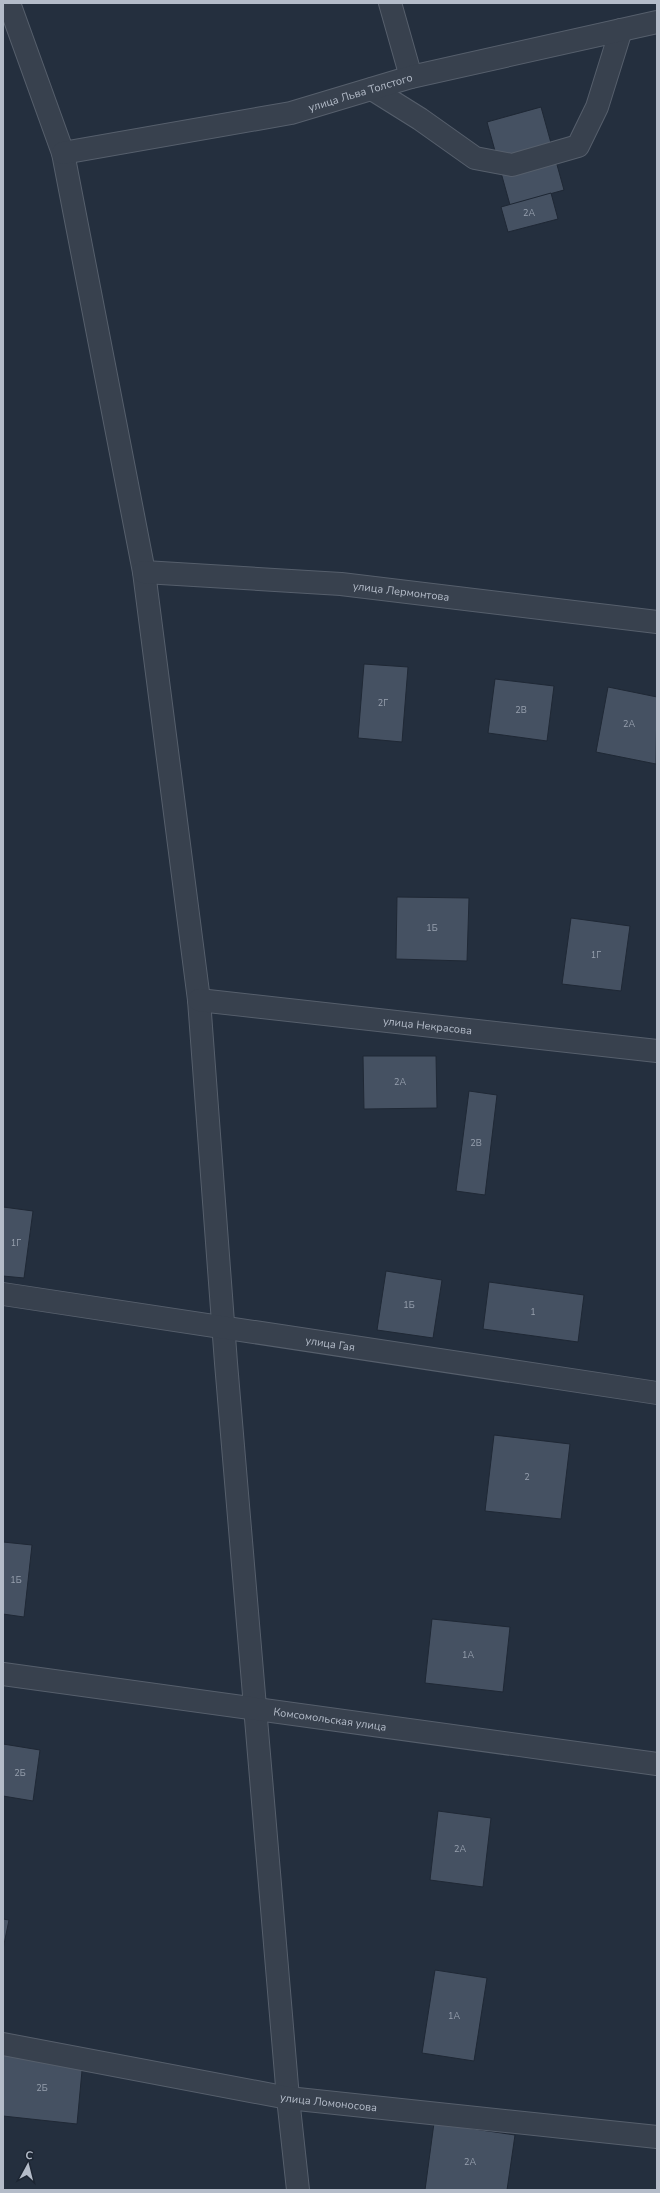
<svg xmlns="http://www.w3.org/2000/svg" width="660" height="2193" viewBox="0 0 660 2193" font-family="'Nunito Sans',sans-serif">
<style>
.building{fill:#455162;stroke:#1f2835}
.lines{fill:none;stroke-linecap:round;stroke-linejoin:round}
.minor-casing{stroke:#565f6c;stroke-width:24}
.minor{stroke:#38414e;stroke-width:22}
.labels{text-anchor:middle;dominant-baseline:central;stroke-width:3;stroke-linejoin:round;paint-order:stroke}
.number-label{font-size:9px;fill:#98a1af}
.street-label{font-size:11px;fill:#b4bcc9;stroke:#1d2633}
</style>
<rect width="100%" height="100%" fill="#242f3e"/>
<g class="building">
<polygon points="541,107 564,190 510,205 487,122"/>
<polygon points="551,193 558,219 508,232 501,207"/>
<polygon points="364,664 408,667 402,742 358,738"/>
<polygon points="495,679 554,686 547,741 488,733"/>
<polygon points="608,687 657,697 656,764 596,752"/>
<polygon points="397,897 469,898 467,961 396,959"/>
<polygon points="571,918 630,926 621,991 562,984"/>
<polygon points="363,1056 436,1056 437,1108 364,1109"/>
<polygon points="469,1091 497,1095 485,1195 456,1191"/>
<polygon points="3,1207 33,1211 24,1278 3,1276"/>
<polygon points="386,1271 442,1280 433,1338 377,1330"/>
<polygon points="489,1282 584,1295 578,1342 483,1329"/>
<polygon points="494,1435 570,1444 561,1519 485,1511"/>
<polygon points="3,1542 32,1545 24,1617 3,1614"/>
<polygon points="432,1619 510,1627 503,1692 425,1683"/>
<polygon points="3,1744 40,1750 33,1801 3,1796"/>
<polygon points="438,1811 491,1818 483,1887 430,1880"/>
<polygon points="3,1919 9,1920 3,1949"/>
<polygon points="435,1970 487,1978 474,2061 422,2053"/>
<polygon points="3,2052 83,2060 77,2124 3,2116"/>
<polygon points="434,2123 515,2135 507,2190 425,2190"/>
</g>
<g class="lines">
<g class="minor-casing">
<g id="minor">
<polyline points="9,3 63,153 144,572 199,1000 226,1363 288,2098 298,2190"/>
<polyline points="390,3 411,77"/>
<polyline points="372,89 420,119 475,158 512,165 578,146 597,107 621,30"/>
<path id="s1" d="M63,153L291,113L411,77L657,22"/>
<path id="s2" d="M144,572L341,584L657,622"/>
<path id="s3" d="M199,1000L657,1051"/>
<path id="s4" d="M3,1294L657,1393"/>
<path id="s5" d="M3,1674L657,1764"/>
<path id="s6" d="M3,2044L288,2098L657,2137"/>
</g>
</g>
<use href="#minor" class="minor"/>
</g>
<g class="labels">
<g class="number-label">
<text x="529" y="213">2А</text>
<text x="383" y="703">2Г</text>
<text x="521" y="710">2В</text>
<text x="629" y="724">2А</text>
<text x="432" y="928">1Б</text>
<text x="596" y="955">1Г</text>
<text x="400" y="1082">2А</text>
<text x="476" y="1143">2В</text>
<text x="16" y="1243">1Г</text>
<text x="409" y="1305">1Б</text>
<text x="533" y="1312">1</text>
<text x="527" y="1477">2</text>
<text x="16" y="1580">1Б</text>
<text x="468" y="1655">1А</text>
<text x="20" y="1773">2Б</text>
<text x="460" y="1849">2А</text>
<text x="454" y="2016">1А</text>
<text x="42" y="2088">2Б</text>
<text x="470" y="2162">2А</text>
</g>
<g class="street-label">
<text stroke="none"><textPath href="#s1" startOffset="304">улица Льва Толстого</textPath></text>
<text stroke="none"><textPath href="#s2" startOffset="258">улица Лермонтова</textPath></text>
<text stroke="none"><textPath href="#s3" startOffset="230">улица Некрасова</textPath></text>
<text stroke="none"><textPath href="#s4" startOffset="331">улица Гая</textPath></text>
<text stroke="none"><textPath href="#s5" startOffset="330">Комсомольская улица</textPath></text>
<text stroke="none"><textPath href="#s6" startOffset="331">улица Ломоносова</textPath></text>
</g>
</g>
<rect width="660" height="2193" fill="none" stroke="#b4bcc9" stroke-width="8"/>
<g transform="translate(28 2165) rotate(7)" stroke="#1d2633" stroke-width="3" paint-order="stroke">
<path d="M0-3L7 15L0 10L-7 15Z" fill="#b4bcc9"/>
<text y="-6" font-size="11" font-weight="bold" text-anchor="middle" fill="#b4bcc9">С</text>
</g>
</svg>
